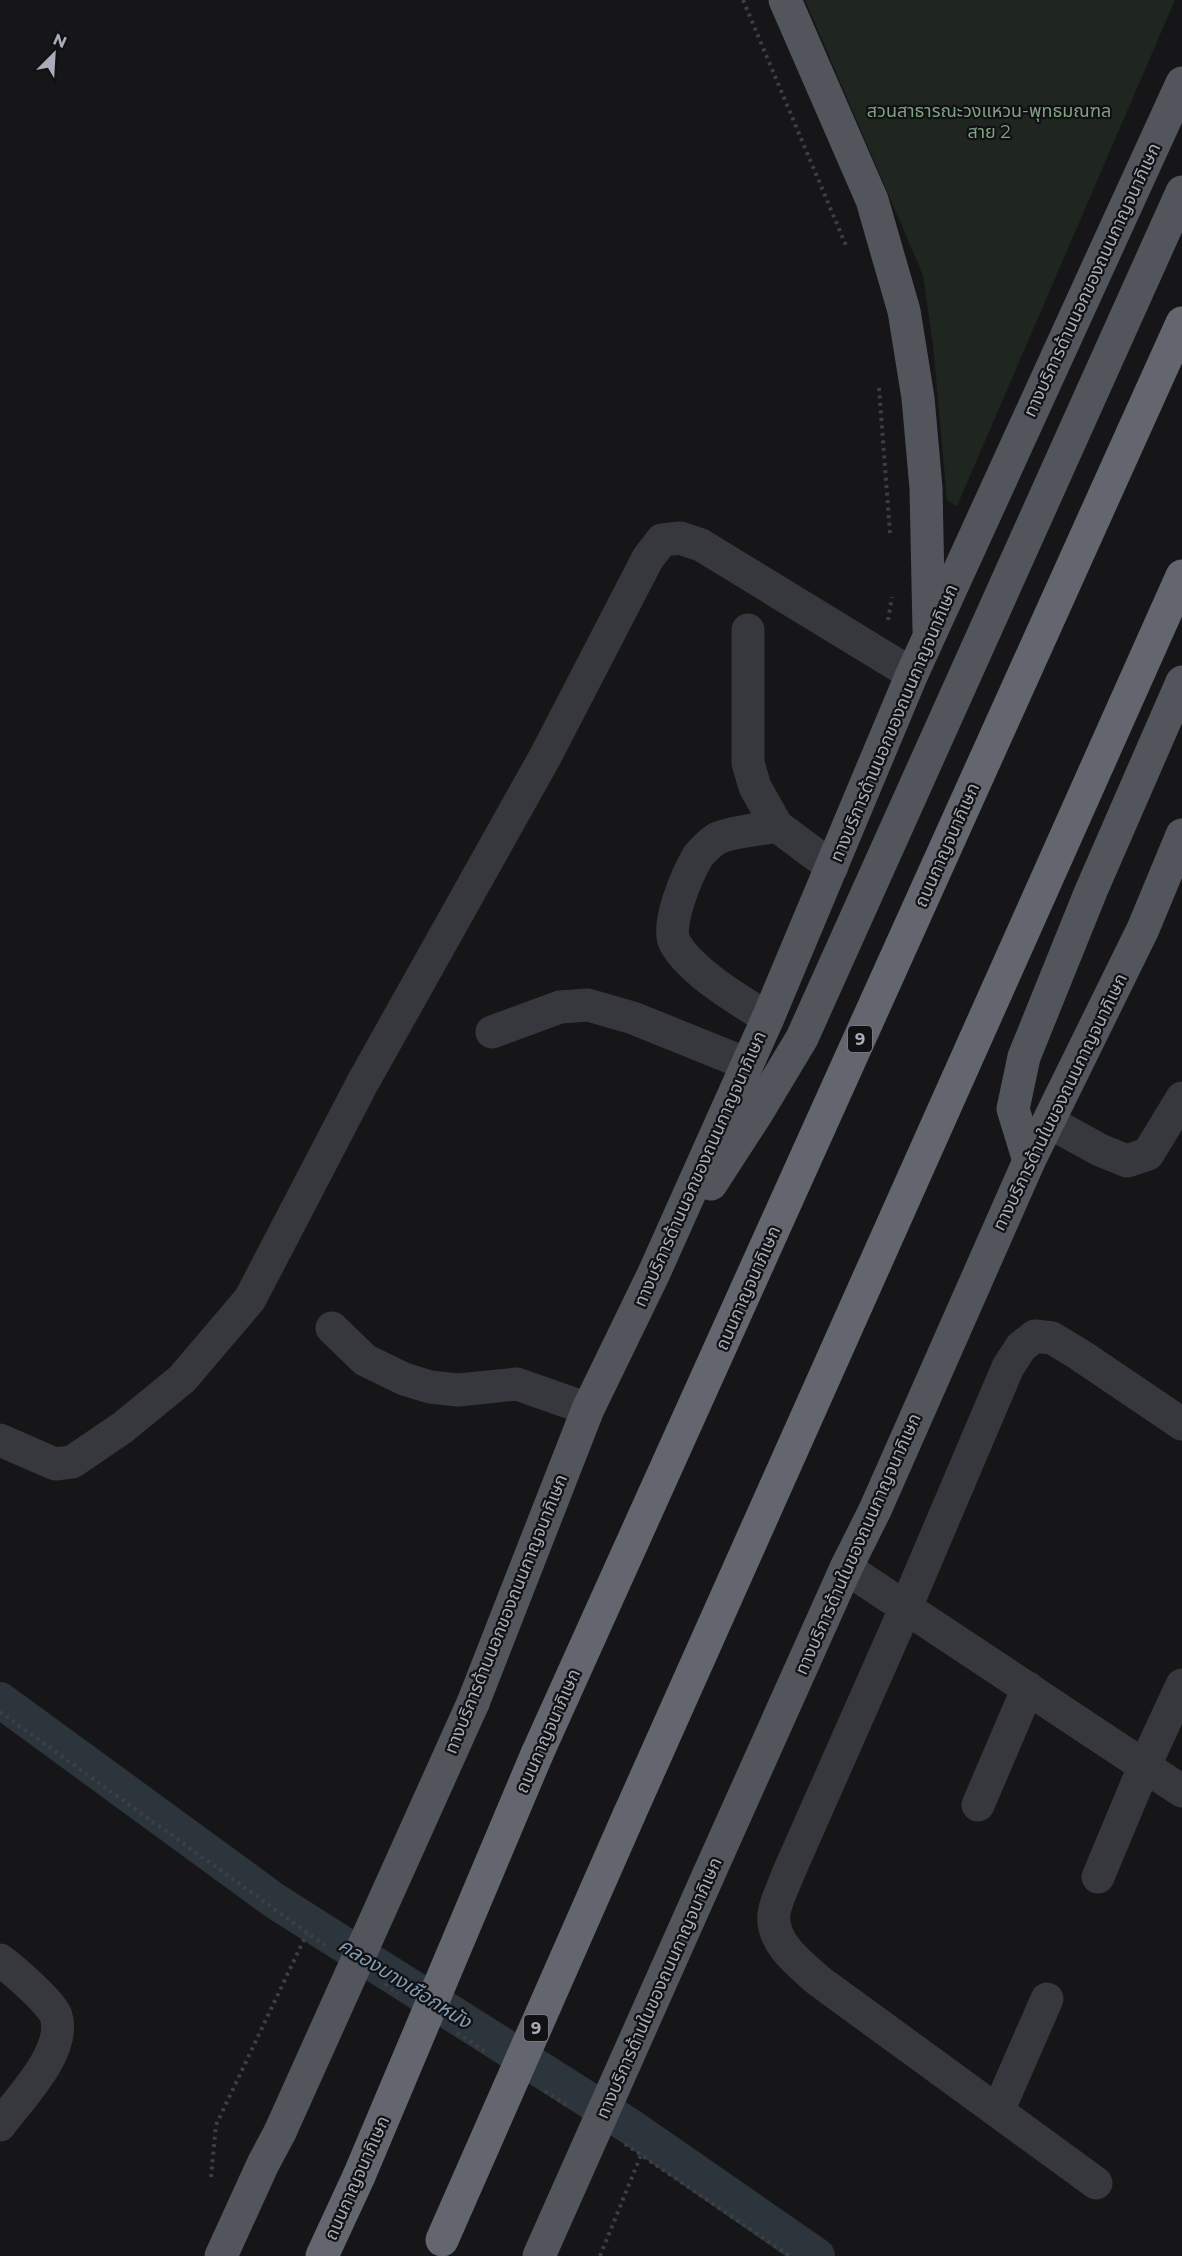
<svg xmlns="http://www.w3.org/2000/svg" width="1182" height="2256" viewBox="0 0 1182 2256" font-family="Montserrat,'Noto Sans Thai',sans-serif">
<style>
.green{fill:#1e261f}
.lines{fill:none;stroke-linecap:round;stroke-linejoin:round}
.canal{stroke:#2c353c;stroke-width:36}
.path{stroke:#3d3f44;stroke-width:4;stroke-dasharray:3 4.5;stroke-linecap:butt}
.minor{stroke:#37383d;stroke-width:33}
.major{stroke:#53555c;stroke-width:33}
.highway{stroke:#63666e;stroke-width:33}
.major-bridge{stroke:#53555c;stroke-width:33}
.highway-bridge{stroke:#63666e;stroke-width:33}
.labels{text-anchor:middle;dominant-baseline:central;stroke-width:4.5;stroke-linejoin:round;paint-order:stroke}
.shield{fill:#111113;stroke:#7b7e86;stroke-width:1.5}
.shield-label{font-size:16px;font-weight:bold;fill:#a8adb8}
.park-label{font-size:18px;fill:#7fa381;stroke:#111113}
.street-label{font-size:18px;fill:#a8adb8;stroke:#111113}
.water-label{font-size:20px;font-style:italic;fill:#7f9bb3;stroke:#111113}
</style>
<rect width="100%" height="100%" fill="#161618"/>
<polygon class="green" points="805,0 1175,0 957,506 947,500 933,345 923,275"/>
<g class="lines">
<polyline class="canal" points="0,1700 275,1901 631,2127 817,2256"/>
<g class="path">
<polyline points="743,0 847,248"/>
<polyline points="879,388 890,533"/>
<polyline points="888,620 892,597"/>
<polyline points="0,1712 326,1946"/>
<polyline points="385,1984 398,1994"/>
<polyline points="457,2033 488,2053"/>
<polyline points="545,2091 568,2106"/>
<polyline points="625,2144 790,2256"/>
<polyline points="211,2177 216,2125 307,1933"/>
<polyline points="600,2256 641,2155"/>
</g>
<g class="minor">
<polyline points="748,630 748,763 755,787 777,826 832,867"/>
<path d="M768,1018C740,1001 691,972 675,943C665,925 688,873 698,856C702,851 712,841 718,838C731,832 762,829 777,826"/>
<polyline points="492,1032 560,1007 588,1005 633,1018 747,1064"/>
<polyline points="1049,1122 1100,1150 1127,1161 1148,1154 1182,1098"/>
<polyline points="332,1328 365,1360 404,1379 430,1387 458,1390 517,1384 588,1409"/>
<polyline points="0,1440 55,1464 72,1462 122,1428 182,1379 250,1299 363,1082 545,757 648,558 662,540 680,538 701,545 912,674"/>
<polyline points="846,1568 1182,1791"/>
<polyline points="978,1805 1028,1688"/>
<polyline points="1098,1877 1144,1767 1182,1685"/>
<path d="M0,1960C12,1969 52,2003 56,2016C67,2051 20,2098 0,2125"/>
<polyline points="998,2111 1047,1999"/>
<path d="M1096,2183L819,1981C800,1964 771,1943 774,1914C775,1903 784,1885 788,1874L906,1607L1008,1367L1021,1347L1035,1336L1052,1338L1080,1355L1182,1424"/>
</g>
<g class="major">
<polyline points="785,0 872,200 904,311 918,398 926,488 929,630"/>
<polyline points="1029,1161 1013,1109 1024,1057 1091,891 1182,682"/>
<polyline points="711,1184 757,1113 802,1038 1182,192"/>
<polyline points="473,1703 588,1409 654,1273 768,1018 912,674 1182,83"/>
<polyline points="708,1876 846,1568 875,1510 1029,1161 1143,929 1182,835"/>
<polyline points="221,2256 263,2164 280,2132"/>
</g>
<g class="highway">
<polyline points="537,1754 1182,323"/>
<polyline points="629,1815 1182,576"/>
<polyline points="322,2256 359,2176"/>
</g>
<g class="major-bridge">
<polyline points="280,2132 473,1703"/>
<polyline points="539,2256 708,1876"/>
</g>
<g class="highway-bridge">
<polyline points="359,2176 537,1754"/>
<polyline points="442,2240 629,1815"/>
</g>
</g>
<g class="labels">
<g class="shield">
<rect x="848" y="1026" width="24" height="26" rx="4.5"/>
<rect x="524" y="2015" width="24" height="26" rx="4.5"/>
</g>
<g class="shield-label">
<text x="860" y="1039">9</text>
<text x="536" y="2028">9</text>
</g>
<g class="park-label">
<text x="989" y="111">สวนสาธารณะวงแหวน-พุทธมณฑล<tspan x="989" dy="21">สาย 2</tspan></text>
</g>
<g class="street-label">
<text transform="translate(1092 280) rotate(-65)">ทางบริการด้านนอกของถนนกาญจนาภิเษก</text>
<text transform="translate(894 723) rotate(-67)">ทางบริการด้านนอกของถนนกาญจนาภิเษก</text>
<text transform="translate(947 845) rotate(-66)">ถนนกาญจนาภิเษก</text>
<text transform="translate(1060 1102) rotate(-64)">ทางบริการด้านในของถนนกาญจนาภิเษก</text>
<text transform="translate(700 1169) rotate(-66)">ทางบริการด้านนอกของถนนกาญจนาภิเษก</text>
<text transform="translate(748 1288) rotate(-66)">ถนนกาญจนาภิเษก</text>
<text transform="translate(858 1544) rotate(-66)">ทางบริการด้านในของถนนกาญจนาภิเษก</text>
<text transform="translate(506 1614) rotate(-68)">ทางบริการด้านนอกของถนนกาญจนาภิเษก</text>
<text transform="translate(548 1731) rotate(-66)">ถนนกาญจนาภิเษก</text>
<text transform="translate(659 1988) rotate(-66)">ทางบริการด้านในของถนนกาญจนาภิเษก</text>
<text transform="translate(357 2178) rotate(-66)">ถนนกาญจนาภิเษก</text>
</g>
<g class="water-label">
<text transform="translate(405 1983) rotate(32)">คลองบางเชือกหนัง</text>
</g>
</g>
<g transform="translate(54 54) rotate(24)" stroke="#111113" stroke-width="4.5" paint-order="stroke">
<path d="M0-4.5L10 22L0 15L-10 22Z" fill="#a8adb8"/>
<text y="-9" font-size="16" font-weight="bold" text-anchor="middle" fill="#a8adb8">N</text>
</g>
</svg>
